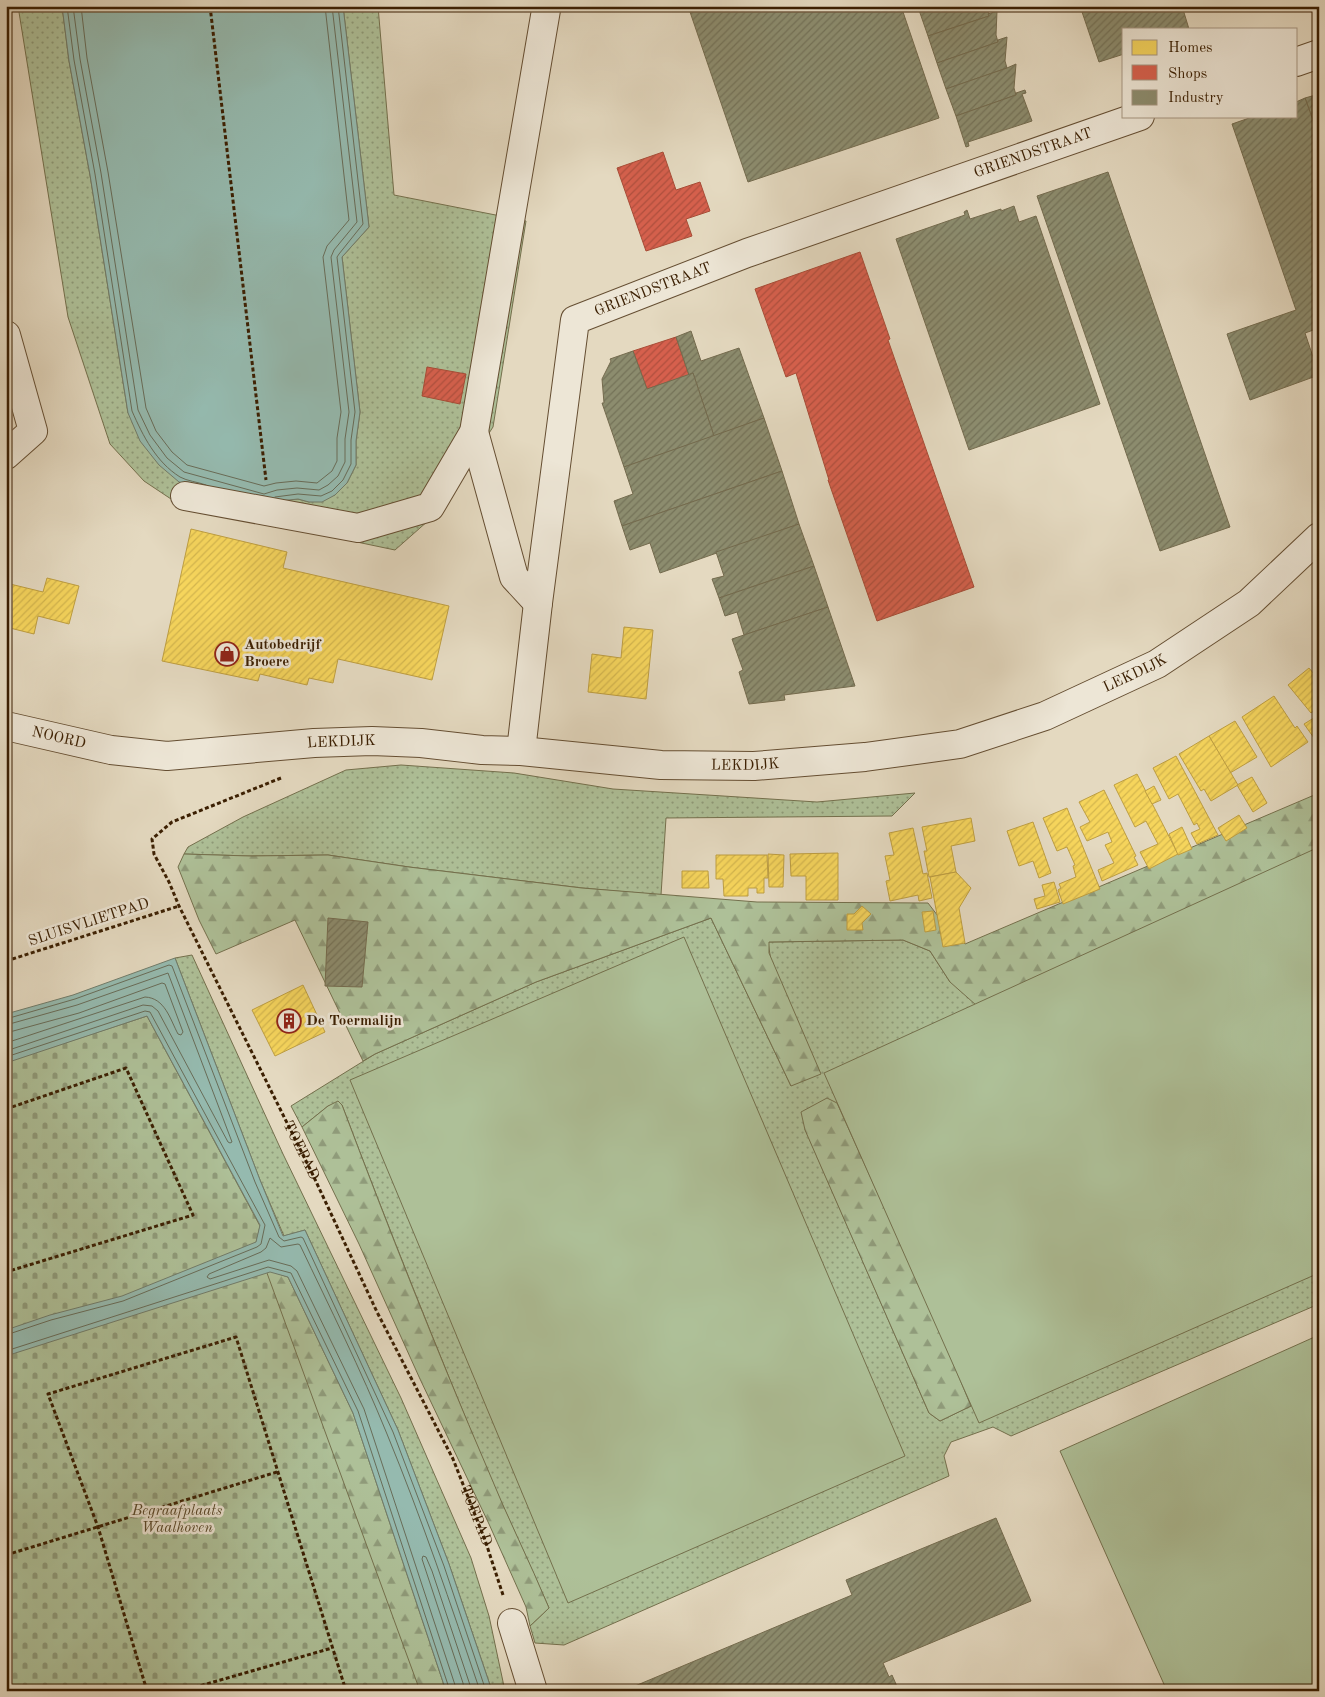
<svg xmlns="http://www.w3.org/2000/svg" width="1325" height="1697" viewBox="0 0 1325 1697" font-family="'Old Standard TT',serif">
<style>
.grass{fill:url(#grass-dots);stroke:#74704d;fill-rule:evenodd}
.forest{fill:url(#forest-firs);stroke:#74704d}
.cemetery{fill:url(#cemetery-stones);stroke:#74704d}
.pitch{fill:#aec098;stroke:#74704d}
.water{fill:#95baaf;stroke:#717c6a}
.homes{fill:url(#homes-hatch);stroke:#be9e41}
.shops{fill:url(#shops-hatch);stroke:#a84c36}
.industry{fill:url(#industry-hatch);stroke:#746b4e}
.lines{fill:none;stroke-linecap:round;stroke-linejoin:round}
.shore{stroke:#686c58;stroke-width:1}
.minor-casing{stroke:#654e32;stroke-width:30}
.path{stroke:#3b1f02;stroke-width:3;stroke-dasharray:4 2.5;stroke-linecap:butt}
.minor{stroke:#ede6d6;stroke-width:28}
.labels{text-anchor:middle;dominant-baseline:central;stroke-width:5;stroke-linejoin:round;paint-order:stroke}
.street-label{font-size:15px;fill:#3b1f02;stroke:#ede6d6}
.poi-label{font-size:15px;font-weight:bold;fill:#3b1f02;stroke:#ede6d6;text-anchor:start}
.park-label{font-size:15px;font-style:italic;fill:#584728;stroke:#ede6d6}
</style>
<defs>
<pattern id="grass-dots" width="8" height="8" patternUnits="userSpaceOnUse" patternTransform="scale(1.25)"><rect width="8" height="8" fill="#aec098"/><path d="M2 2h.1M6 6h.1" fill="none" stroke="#8f9b7a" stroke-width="1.8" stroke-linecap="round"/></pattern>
<pattern id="forest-firs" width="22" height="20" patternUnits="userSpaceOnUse" patternTransform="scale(1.25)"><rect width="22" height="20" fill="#aec098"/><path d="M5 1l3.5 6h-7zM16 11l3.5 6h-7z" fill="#8f9b7a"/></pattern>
<pattern id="cemetery-stones" width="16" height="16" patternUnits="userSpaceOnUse" patternTransform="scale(1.25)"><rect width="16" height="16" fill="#aec098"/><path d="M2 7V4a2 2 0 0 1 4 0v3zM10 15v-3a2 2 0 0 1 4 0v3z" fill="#8f9b7a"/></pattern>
<pattern id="homes-hatch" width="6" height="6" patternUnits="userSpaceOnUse" patternTransform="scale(1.25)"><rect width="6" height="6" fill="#f6d55c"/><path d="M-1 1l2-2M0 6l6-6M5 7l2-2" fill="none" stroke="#d4b64e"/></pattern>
<pattern id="shops-hatch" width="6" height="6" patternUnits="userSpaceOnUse" patternTransform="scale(1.25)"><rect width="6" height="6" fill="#d6604d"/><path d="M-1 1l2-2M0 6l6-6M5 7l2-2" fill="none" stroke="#af4f3e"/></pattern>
<pattern id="industry-hatch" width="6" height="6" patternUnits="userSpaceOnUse" patternTransform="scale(1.25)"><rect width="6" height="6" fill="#8c8c6e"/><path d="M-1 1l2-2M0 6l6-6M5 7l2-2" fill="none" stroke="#747258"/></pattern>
</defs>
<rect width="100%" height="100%" fill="#e4d9c0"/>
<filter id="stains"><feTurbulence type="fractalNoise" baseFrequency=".004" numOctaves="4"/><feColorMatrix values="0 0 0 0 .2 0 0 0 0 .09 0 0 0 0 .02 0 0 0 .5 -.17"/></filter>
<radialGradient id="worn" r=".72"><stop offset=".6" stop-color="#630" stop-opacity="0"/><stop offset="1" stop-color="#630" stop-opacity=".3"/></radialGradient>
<g class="grass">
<polygon points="18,6 62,6 69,61 90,175 128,413 279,501 298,499 309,502 335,495 347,483 356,465 356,441 360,412 342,257 369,227 343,6 378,6 394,195 526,221 493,427 437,513 395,550 209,511 177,503 144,481 110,444 68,317"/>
<polygon points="401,765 514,773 613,789 817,802 915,793 892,816 666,818 661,895 582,888 409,867 328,855 250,856 184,854 188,847 243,817 346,770"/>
<path d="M1319,858V1304L1011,1436L993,1427L951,1442L944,1456L949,1476L564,1645L535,1643L530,1626L549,1608C529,1562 507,1516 487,1470C437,1349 388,1227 342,1105L328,1106L302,1127L291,1106L375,1054L536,982L711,918L791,1086L768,942L903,940L930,951L950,982ZM837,1103L939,1329L971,1406L940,1421L929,1413L805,1129Z"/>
<polygon points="192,955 283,1154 401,1398 471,1558 489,1616 505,1691 492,1691 449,1564 398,1430 305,1230 284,1236 260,1180 175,958"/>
</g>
<g class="forest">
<polygon points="1319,793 1319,858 976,1005 950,982 930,951 903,940 769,942 769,953 821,1074 791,1086 711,918 536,982 375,1054 363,1061 295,920 216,954 199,920 178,867 184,854 250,856 328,855 409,867 582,888 757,902 928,903 941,920 965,944"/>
<polygon points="827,1098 837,1103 939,1329 971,1406 940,1421 929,1413 805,1130 801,1112"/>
<path d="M338,1101L342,1105C388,1227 436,1349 488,1470C507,1517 530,1562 549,1608L530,1626L526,1607L489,1524L420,1379L359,1244L302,1127L328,1106Z"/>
<polygon points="270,1271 288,1277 353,1413 446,1691 388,1691 6,1356"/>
</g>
<polygon class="cemetery" points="147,1016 260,1226 256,1243 420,1691 6,1691 6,1062"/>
<g class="pitch">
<polygon points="1319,847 1319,1273 979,1423 824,1073"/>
<polygon points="684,937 905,1456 568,1603 350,1080"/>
<polygon points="1319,1335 1319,1689 1314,1691 1167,1691 1060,1451"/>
</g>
<g class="water">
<polygon points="62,6 343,6 369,227 342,257 360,412 356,441 356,465 347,483 335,495 322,502 309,502 298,499 279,501 265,506 179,482 159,465 140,441 128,413 90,175 69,61"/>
<polygon points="175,958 260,1180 283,1236 305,1230 398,1430 449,1564 492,1691 446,1691 353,1413 288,1277 270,1272 6,1356 6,1330 50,1315 122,1296 256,1242 260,1225 147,1016 6,1063 6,1014 73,995"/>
</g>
<g class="homes">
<polygon points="191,529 287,552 283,568 449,606 432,680 338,659 333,683 309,678 307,685 260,674 258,681 162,661"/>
<polygon points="47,578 79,586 69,624 38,616 34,634 6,627 6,583 43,592"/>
<polygon points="624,627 653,630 646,699 588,692 592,654 621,658"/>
<polygon points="1309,668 1319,680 1319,707 1311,713 1288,685"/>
<polygon points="1274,696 1295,728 1297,726 1308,742 1271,767 1242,717"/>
<polygon points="1317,716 1319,719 1319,745 1304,724"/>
<polygon points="1235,721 1257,757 1230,773 1209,736"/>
<polygon points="1209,736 1238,785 1211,801 1204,789 1201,791 1179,754"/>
<polygon points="1176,756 1218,835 1197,844 1191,833 1200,829 1197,823 1194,825 1178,794 1169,799 1153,768"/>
<polygon points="1137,774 1178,854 1149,869 1140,852 1158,844 1146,821 1135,827 1114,785"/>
<polygon points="1252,777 1267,803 1253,812 1237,785"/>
<polygon points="1154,786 1161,800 1152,804 1145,791"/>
<polygon points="1104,790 1136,856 1134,857 1138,865 1102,881 1098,870 1114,863 1105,845 1112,842 1108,832 1087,841 1080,827 1090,822 1079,802"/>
<polygon points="1067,808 1100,889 1063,904 1058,890 1061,888 1059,884 1076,877 1073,866 1075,865 1067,847 1057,851 1043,818"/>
<polygon points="1239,815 1247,828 1226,841 1218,828"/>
<polygon points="971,818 975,841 951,846 956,872 929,877 924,851 927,851 922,827"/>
<polygon points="1033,822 1051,873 1039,878 1033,861 1019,866 1007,831"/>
<polygon points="1182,827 1192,849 1178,855 1169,834"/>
<polygon points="913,828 923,874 927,873 932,898 919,901 918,895 890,901 886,881 890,880 885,856 894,855 889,833"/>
<polygon points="838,853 838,900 806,900 806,876 791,876 790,854"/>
<polygon points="768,854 784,855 783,887 769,887"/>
<polygon points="716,855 767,855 768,878 764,878 764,893 757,893 757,888 748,888 748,896 724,896 723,879 716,879"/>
<polygon points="682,871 708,871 709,888 682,888"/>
<polygon points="956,872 971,888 959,908 965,943 943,947 930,877"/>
<polygon points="1054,882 1060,902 1037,909 1034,899 1045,896 1042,885"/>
<polygon points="862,906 871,914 862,923 863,930 847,930 847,914 854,914"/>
<polygon points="933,911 936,930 925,932 922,912"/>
<polygon points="303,985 325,1032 275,1056 252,1010"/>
</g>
<g class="shops">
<polygon points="663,152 676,190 700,182 710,211 686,219 692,236 646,251 617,168"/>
<polygon points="860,252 890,339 888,340 974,587 877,621 828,480 829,480 796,373 786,377 755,289"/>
<polygon points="676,337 689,375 647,389 633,351"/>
<polygon points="427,367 466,374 460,404 422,396"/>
</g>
<g class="industry">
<polygon points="688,6 901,6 939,118 748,182"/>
<polygon points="931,6 987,6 989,16 928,36 919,10"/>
<polygon points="1080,6 1182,6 1189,29 1124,29 1124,54 1099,62"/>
<polygon points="997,11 996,35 998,42 937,63 928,36 989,16 988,14"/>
<polygon points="1007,37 1005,61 1007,68 946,89 937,63 998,42 998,40"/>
<polygon points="1016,64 1014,88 1016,95 956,116 946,89 1007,68"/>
<polygon points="1025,90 1026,93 1022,94 1032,121 968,142 969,146 966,147 956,116 1016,95 1016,93"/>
<polygon points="1319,94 1319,137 1305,98"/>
<polygon points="1305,98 1319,137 1319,328 1305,333 1319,375 1250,400 1227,334 1296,310 1232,124 1255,116 1296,116 1296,102"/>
<polygon points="1108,172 1230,527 1160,551 1037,196"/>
<polygon points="1014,206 1019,222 1036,216 1100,404 969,450 896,239 965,215 964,212 967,210 970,219 1001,209 1001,211"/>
<polygon points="691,331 701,361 739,348 764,418 714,436 693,373 689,375 676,337"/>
<polygon points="633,351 647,389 693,373 714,436 624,467 602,403 604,403 602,379 611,361 610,359"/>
<polygon points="764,418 782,471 622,526 614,501 633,494 624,467"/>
<polygon points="782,471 799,524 660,573 650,543 630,550 622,526"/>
<polygon points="799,524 814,566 719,598 712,579 724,576 716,552"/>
<polygon points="814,566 828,607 744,635 737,612 725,616 719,598"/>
<polygon points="828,607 855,686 784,695 785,700 749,704 739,672 743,670 732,639"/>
<polygon points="328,918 368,922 362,987 325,986"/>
<polygon points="996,1518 1031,1601 883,1663 889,1677 892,1675 899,1691 623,1691 852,1595 846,1580"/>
</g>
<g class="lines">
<g class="shore">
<path d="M67,6L74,60L95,174L132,411C143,436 156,462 180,477C187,481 198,482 206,485"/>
<polyline points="73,6 80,59 101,173 138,410 150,435 167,458 184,472 264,494 277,490 297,488 319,490 328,485 338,476 345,462 345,439 349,412 331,257 334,250 357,222 332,6"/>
<polyline points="81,6 87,58 108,172 146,408 156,431 172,452 187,465 264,486 276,483 296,481 317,483 332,471 337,461 337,438 341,412 323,257 327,246 349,220 325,6"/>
<polyline points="275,497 298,494 321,496 332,491 343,480 351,464 351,440 355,412 337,257 339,254 363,224 338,6"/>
<polyline points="6,1019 75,999 169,965 172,966 255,1182 279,1237 284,1241 301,1237 303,1238 393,1432 444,1566 486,1691"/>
<polyline points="6,1025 77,1005 168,973 232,1142 230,1143 228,1142 158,1011 152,1006 143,1005 6,1051"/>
<path d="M6,1033L79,1013L162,983L165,984L183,1032L181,1035L178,1034C170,1019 165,998 145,997L6,1043"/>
<polyline points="6,1057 145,1011 150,1012 265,1225 261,1244 257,1247 123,1301 51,1320 6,1335"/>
<polyline points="6,1351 268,1267 291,1273 358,1411 450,1691"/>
<path d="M457,1691L364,1409L297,1271L291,1266L269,1260L210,1279L207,1277L209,1274L261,1252L266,1248L270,1238L281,1247L298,1244L300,1245C330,1308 361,1370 387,1434C422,1519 451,1605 480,1691"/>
<polyline points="464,1691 463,1683 422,1559 423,1556 426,1557 432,1571 472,1691"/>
</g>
<g class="minor-casing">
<g id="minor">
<polyline points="1296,62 1319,54"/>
<polyline points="6,335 33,431 6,455"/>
<polyline points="474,432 514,577 538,603"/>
<polyline points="185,496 358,528 430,507 474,432 546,10 544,6"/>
<path id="s2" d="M6,726L111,750L167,756L314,743L372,741L421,743L482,750L521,751L661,765L754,766L865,757L960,744L1045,716L1157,664L1249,603L1319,537"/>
<path id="s3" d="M521,751L538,603L575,320L747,253L1140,116"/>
<polyline points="512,1623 533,1691"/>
</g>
</g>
<g class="path">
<polyline points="210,6 266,480"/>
<path id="s1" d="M281,778L172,822L152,839L154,854L169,882L179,906L312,1173L377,1312L453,1459L485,1540L503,1595"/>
<polyline points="6,961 179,906"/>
<polyline points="6,1109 126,1068 193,1215 6,1272"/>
<polyline points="6,1555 277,1472"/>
<polyline points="147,1691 98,1527 48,1394 236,1337 346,1691"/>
<polyline points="182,1691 332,1648"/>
</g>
<use href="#minor" class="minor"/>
</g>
<defs>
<g id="shop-ring" transform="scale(1.25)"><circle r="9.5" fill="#ede6d6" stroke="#8f2418" stroke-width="1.5"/><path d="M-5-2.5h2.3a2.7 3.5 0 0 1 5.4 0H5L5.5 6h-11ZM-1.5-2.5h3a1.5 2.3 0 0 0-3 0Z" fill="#8f2418"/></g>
<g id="building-ring" transform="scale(1.25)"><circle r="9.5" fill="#ede6d6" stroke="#8f2418" stroke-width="1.5"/><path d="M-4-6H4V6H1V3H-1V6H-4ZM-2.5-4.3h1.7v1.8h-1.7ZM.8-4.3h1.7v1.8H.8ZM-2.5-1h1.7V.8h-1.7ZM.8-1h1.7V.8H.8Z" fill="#8f2418"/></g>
</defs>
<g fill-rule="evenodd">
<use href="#shop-ring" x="227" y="654"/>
<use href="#building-ring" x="289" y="1021"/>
</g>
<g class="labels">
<g class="street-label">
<text stroke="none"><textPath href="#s3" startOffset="922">GRIENDSTRAAT</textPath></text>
<text stroke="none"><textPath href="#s3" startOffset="518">GRIENDSTRAAT</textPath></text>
<text stroke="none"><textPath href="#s2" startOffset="1149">LEKDIJK</textPath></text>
<text stroke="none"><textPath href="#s2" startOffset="54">NOORD</textPath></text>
<text stroke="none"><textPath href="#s2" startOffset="339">LEKDIJK</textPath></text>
<text stroke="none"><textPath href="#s2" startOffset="744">LEKDIJK</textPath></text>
<text transform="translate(89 923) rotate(-18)">SLUISVLIETPAD</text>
<text stroke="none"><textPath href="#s1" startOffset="490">TOEPAD</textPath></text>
<text stroke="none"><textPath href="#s1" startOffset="895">TOEPAD</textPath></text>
</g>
<g class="poi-label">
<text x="244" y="645">Autobedrijf<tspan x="244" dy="17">Broere</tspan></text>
<text x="306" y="1021">De Toermalijn</text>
</g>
<g class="park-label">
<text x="177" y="1511">Begraafplaats<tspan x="177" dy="17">Waalhoven</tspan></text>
</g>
</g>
<rect width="1325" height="1697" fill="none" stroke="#e4d9c0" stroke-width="25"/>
<rect x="8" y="8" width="1310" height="1682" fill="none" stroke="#3b1f02" stroke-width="2.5"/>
<rect x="12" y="12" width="1300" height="1672" fill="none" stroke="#3b1f02"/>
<rect x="1122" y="28" width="175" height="90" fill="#ede6d6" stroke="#a69681"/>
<rect x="1132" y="40" width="25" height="15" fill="#f6d55c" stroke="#a69681"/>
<text x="1168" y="52" font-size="15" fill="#3b1f02">Homes</text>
<rect x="1132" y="65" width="25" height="15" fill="#d6604d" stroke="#a69681"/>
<text x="1168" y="78" font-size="15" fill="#3b1f02">Shops</text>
<rect x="1132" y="90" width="25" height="15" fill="#8c8c6e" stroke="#a69681"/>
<text x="1168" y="102" font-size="15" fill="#3b1f02">Industry</text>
<rect width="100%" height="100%" filter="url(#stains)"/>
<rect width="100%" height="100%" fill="url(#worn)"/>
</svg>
